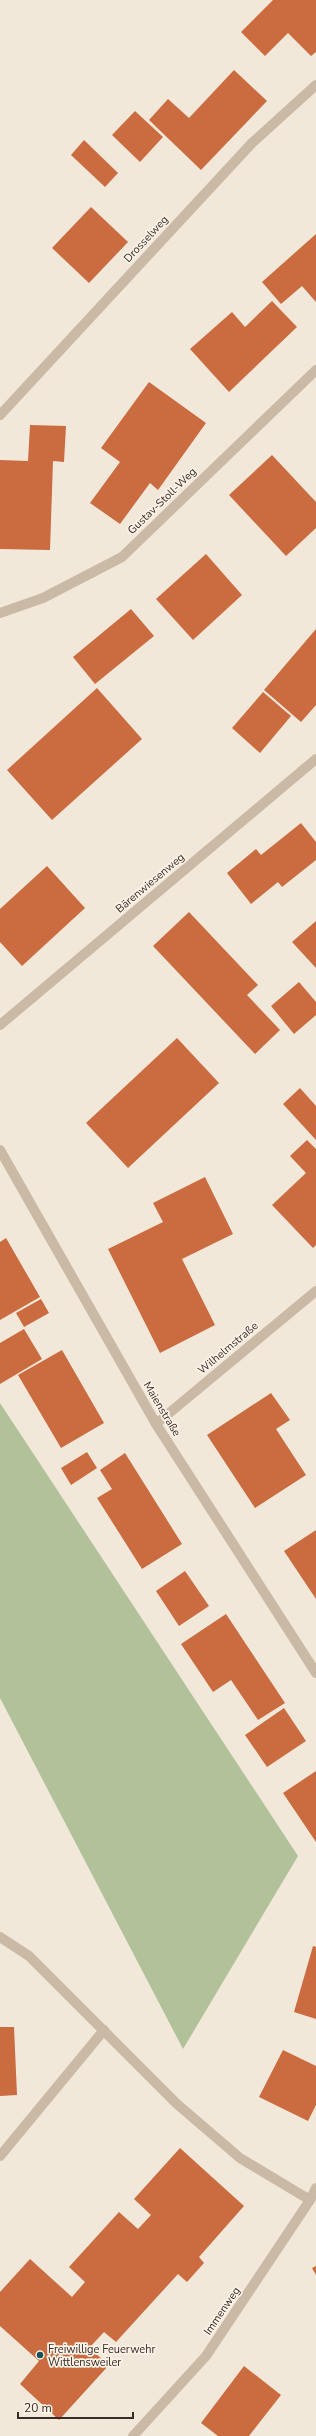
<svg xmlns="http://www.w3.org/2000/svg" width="316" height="2436" viewBox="0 0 316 2436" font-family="'Nunito Sans',sans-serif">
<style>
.green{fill:#b1c199}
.building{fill:#ca6b40}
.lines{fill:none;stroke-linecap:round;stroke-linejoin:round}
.service{stroke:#cab9a5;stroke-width:10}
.minor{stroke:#cab9a5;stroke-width:10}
.poi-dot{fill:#1b5059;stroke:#faf2e6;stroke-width:1.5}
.labels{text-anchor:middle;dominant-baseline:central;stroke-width:3.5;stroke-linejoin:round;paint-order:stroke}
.street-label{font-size:11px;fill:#362c27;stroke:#faf2e6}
.poi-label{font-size:11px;fill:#362c27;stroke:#faf2e6;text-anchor:start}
</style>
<rect width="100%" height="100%" fill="#f2e8d9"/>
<polygon class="green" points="0,1403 298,1856 183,2049 0,1698"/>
<g class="building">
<polygon points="273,0 316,0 316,52 311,56 288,33 265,56 241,32"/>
<polygon points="234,70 267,101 201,170 149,120 168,99 189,118"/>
<polygon points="135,111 163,137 140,162 112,135"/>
<polygon points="84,140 118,173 105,187 71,155"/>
<polygon points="91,207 128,242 89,283 52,248"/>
<polygon points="316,234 316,302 302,286 281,304 262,282"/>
<polygon points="272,301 297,327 229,392 190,349 232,312 245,327"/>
<polygon points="149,382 206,423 158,490 150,483 120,524 90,503 120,462 101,448"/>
<polygon points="30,425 66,426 64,462 53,461 50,550 0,549 0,460 28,461"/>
<polygon points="272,455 316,502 316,528 286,556 229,495"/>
<polygon points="206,554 242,595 193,640 156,599"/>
<polygon points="131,609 154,636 95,684 73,657"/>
<polygon points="316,629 316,705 301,722 264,690"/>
<polygon points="97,688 142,739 52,820 7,770"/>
<polygon points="263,692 291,716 260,753 232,728"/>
<polygon points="301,823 316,842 316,860 282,887 278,882 251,904 227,873 256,849 261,855"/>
<polygon points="47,866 85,908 22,966 0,942 0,909"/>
<polygon points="189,912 258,985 247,995 280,1030 255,1054 153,946"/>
<polygon points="316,921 316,968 292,942"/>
<polygon points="299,982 316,1002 316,1015 294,1034 271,1006"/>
<polygon points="177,1038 219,1083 128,1168 86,1123"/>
<polygon points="300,1088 316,1106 316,1140 283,1104"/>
<polygon points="307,1140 316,1149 316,1245 313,1248 272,1205 306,1173 290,1156"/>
<polygon points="205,1177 233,1234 182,1259 215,1325 160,1353 108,1249 163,1222 153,1203"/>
<polygon points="6,1238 40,1297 0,1320 0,1242"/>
<polygon points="41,1299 49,1313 24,1327 16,1313"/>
<polygon points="24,1329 42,1359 0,1384 0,1343"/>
<polygon points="62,1350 104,1423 61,1448 18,1375"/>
<polygon points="271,1393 290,1420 276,1429 306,1475 255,1508 207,1435"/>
<polygon points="87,1452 97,1468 71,1485 61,1468"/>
<polygon points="125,1453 182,1544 142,1569 97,1498 112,1489 100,1470"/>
<polygon points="316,1530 316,1599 284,1551"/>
<polygon points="185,1571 209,1606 179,1626 156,1591"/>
<polygon points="226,1614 285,1703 258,1720 231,1680 213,1692 181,1644"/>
<polygon points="284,1708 306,1741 267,1767 245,1735"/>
<polygon points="316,1771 316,1842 283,1793"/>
<polygon points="313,1946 316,1947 316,2019 294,2012"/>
<polygon points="0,2027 14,2027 17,2095 0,2096"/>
<polygon points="283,2050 316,2066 316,2105 308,2121 259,2097"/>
<polygon points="180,2148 244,2206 199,2257 204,2263 187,2282 178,2274 116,2342 104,2332 89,2348 109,2365 59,2420 20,2384 39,2361 0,2326 0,2292 30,2259 72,2297 85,2282 69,2267 119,2212 138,2229 151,2215 134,2199"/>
<polygon points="316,2266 316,2275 312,2268"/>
<polygon points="244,2366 281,2395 249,2436 218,2436 201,2423"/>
</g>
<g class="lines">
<g class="service">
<polyline points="0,1937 29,1956 177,2104 240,2158 310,2200"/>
<polyline points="0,2156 104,2030"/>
</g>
<g class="minor">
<polyline points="0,415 252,143 316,85"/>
<polyline points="0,613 43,598 122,557 316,370"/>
<polyline points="0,1025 316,759"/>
<polyline points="0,1150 156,1424 316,1673"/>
<polyline points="156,1424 316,1291"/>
<polyline points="133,2436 206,2356 310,2200 316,2188"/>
</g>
</g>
<circle class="poi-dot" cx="40" cy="2355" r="4"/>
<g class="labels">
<g class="street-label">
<text transform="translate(146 239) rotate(-47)">Drosselweg</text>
<text transform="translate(162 501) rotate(-44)">Gustav-Stoll-Weg</text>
<text transform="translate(150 883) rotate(-40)">Bärenwiesenweg</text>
<text transform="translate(228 1348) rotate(-40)">Wilhelmstraße</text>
<text transform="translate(162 1409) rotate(59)">Maienstraße</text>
<text transform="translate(222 2311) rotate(-56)">Immenweg</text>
</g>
<g class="poi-label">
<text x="48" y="2349">Freiwillige Feuerwehr<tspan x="48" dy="13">Wittlensweiler</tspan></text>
</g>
</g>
<path d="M18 2412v6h115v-6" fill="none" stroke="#362c27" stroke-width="2"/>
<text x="24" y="2412" font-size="12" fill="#362c27" stroke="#faf2e6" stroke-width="3" paint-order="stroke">20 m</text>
</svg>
